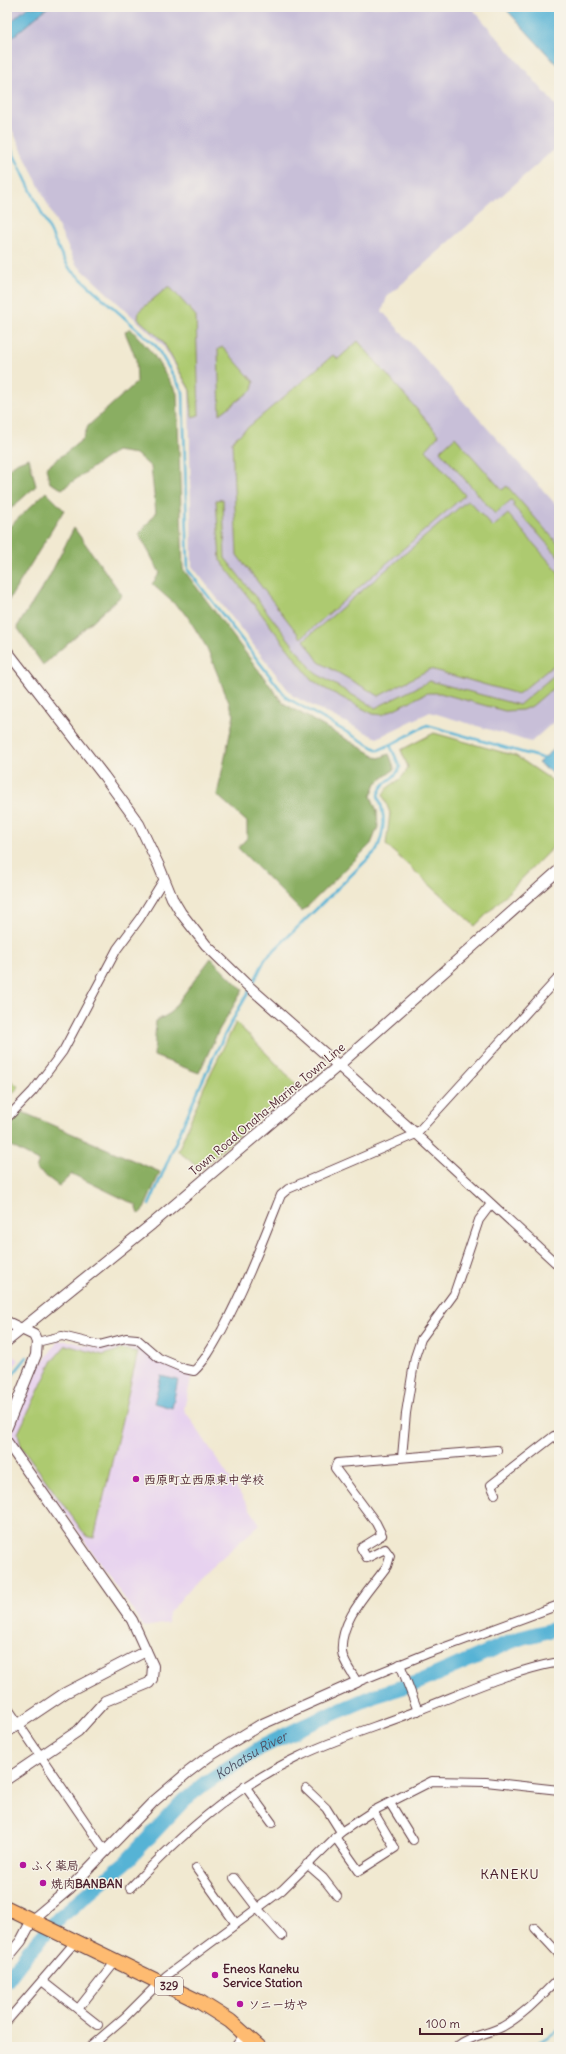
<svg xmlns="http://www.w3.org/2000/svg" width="566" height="2054" viewBox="0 0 566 2054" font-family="Delius,'Klee One',sans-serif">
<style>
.built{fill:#e7d2ef}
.industrial{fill:#c8bfd8}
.green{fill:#adca70;stroke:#7c744e}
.forest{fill:#8aae62;stroke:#6a6646}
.water{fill:#57b3d5;stroke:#506980}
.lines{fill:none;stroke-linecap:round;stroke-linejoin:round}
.stream{stroke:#57b3d5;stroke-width:2.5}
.river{stroke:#57b3d5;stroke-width:15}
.minor-casing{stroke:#633d44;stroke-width:10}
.tertiary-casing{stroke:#633d44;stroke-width:12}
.trunk-casing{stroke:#633d44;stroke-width:16}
.minor{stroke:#fff;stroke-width:8}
.tertiary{stroke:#fff;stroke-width:10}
.trunk{stroke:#febb71;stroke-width:14}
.poi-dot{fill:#b5179e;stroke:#f7f3e8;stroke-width:1.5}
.labels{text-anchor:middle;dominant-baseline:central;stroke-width:3;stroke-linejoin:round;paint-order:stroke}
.shield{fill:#f7f3e8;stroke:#7e5f64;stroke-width:1}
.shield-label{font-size:11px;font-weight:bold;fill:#4a1f2b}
.street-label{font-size:12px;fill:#4a1f2b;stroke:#f7f3e8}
.poi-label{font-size:12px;font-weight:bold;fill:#4a1f2b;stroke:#f7f3e8;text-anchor:start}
.water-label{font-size:13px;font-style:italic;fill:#4f5366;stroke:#f7f3e8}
.quarter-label{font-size:14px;letter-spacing:1px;fill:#4a1f2b;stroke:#f7f3e8}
</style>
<rect width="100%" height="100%" fill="#f7f3e8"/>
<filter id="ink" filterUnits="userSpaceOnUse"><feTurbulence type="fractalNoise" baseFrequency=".025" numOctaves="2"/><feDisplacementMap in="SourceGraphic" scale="8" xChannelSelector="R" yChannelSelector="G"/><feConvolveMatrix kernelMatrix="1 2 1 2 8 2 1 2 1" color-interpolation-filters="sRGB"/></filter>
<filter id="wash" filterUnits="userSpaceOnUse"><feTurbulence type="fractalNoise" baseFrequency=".012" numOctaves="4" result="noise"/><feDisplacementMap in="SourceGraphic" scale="16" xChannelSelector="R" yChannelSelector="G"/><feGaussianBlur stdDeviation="0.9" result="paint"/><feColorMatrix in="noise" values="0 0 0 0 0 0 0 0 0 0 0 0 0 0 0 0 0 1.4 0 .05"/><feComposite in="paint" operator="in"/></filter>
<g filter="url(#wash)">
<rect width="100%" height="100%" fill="#f1e9d1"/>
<g class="built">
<polygon points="128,1340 140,1343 158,1362 192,1375 184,1409 260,1524 199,1578 168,1614 168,1623 144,1627 11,1434 38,1369 58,1341 68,1341 97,1348"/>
<polygon points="8,1353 19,1360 7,1375 7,1354"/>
</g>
<polygon class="industrial" points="7,7 471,7 559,109 559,145 387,297 382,311 559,508 559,717 531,742 430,712 377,738 293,696 192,566 189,390 162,344 76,264 7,119"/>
<g class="green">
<polygon points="169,286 196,316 199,415 192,417 190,390 162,340 138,319 139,311"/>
<polygon points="358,341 439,435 426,450 465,495 301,638 237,555 232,441 333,355 338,359"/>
<polygon points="223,347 254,382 252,390 220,414 218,349"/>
<polygon points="455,437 502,490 507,486 559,545 559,557 513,506 514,503 511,500 495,514 440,451"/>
<polygon points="223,499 225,558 315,673 375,708 430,681 519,705 559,671 559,683 532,706 522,710 505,711 440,693 427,693 382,715 373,714 322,687 311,679 220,560 216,500"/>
<polygon points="468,500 493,527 508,514 559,573 559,661 518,694 430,669 379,696 319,662 304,640"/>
<path d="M434,733L516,756L559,785V841L475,926L386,845L390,813L383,795C389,781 401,785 408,767L401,750Z"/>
<polygon points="236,1022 296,1084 200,1169 178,1151 204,1087"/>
<polygon points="7,1077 19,1087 7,1099"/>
<polygon points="66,1345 103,1355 122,1349 138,1352 94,1538 86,1536 21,1446 18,1433 53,1360"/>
</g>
<g class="forest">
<polygon points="130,328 153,354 177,393 183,569 283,703 379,758 389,754 395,769 376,783 371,796 377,811 378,827 371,844 302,912 238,848 247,838 247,822 217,795 234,715 207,648 186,614 152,584 160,573 139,534 156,513 151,467 136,454 116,451 62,489 50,483 46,468 83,439 88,426 137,382 136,359 125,332"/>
<polygon points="29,458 36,486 7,512 7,470 18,462"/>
<polygon points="46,492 64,510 7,603 7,529"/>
<polygon points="74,528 122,595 43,665 17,627 48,579"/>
<polygon points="211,958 243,990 219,1030 199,1073 154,1056 156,1021 169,1014"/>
<polygon points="20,1111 160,1172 144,1209 139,1214 136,1205 72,1174 59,1186 36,1169 39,1161 7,1144 7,1124"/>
</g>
<g class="water">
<polygon points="28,7 48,7 9,40 7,44 7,25"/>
<polygon points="504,7 559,7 559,67"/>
<polygon points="559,745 559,778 538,763"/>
<polygon points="161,1376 178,1380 172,1408 154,1403"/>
</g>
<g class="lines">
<g class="stream">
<polyline points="7,140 62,256 70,269 156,346 183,392 188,570 287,698 378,750 390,745"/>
<path d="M252,986L265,959L377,850C385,828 386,818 378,795C383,779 395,781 400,767L390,745L427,725L545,759"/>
<path d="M149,1205C181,1132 208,1058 250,990"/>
<polyline points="7,1382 27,1357"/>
<polyline points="531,2047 559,2030"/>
</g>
<path class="river" id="s1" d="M7,1980L29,1951L60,1917L126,1862L184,1800L204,1784L228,1768L260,1748L302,1727L374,1696L419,1682L517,1639L559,1628"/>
</g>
</g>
<g filter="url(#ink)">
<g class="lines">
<g class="minor-casing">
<g id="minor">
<polyline points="7,1118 33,1091 63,1051 117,949 140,918 164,879"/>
<polyline points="416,1134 559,1266"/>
<path d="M37,1342L62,1336L99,1345L126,1338L137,1339L159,1358L185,1369L194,1371C206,1360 214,1344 222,1330C245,1287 263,1240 281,1195L288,1189L416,1134L559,977"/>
<path d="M497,1450L337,1463L335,1468L376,1523L382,1535L361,1548L367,1558L385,1549L390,1556L387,1566C370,1590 339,1620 342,1652C343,1662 352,1673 357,1682L426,1654L559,1605"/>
<polyline points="402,1457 406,1413 415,1357 421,1339 454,1294 479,1220 491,1204"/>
<polyline points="495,1494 491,1485 554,1436 559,1440"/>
<polyline points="400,1664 418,1711"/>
<polyline points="7,1707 106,1852"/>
<polyline points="245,1786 272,1823"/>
<polyline points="306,1789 326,1808 341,1832"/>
<polyline points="390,1803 413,1840"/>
<polyline points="335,1837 359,1871 395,1848 373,1811"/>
<polyline points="307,1864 323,1878 337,1896"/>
<polyline points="196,1868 236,1924"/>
<polyline points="234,1878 257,1908 282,1936"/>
<path d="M130,1888C180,1836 232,1788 298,1757C337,1738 379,1726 419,1710C466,1692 510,1671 559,1662"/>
<polyline points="535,1928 559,1954"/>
<polyline points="42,1981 98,2025"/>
<polyline points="78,2009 116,1961"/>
<polyline points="7,2021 76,1941"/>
<polyline points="90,2047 125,2017 166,1976 282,1890 341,1832 373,1811 432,1781 486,1782 559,1790"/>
<polyline points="235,2047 245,2034"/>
<path d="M456,2047C469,2036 488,2034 502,2027C525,2014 541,1996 559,1978"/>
</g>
</g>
<g class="tertiary-casing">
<g id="tertiary">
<polyline points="7,651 104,776 139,824 159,866 172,898 181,913 206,945 246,984 416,1134"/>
<polyline points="7,1322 34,1335 37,1342 36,1355 7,1427"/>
<polyline points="7,1341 152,1224 338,1066 559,870"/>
<polyline points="7,1442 132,1620 153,1666 152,1679 149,1683 105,1701 78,1731 7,1779"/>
<polyline points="7,1732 65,1693 146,1651"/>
<polyline points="7,1958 21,1941 32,1920 69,1889 153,1802 187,1773 208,1757 260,1725 357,1682"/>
</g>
</g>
<g class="trunk-casing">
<polyline id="trunk" points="7,1908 200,2002 230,2021 259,2047"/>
</g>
<use href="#minor" class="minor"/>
<use href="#tertiary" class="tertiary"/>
<use href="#trunk" class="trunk"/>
</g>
</g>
<g class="poi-dot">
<circle cx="136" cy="1479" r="4"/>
<circle cx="23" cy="1865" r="4"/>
<circle cx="43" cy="1883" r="4"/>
<circle cx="215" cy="1975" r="4"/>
<circle cx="240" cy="2004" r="4"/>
</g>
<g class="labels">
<rect class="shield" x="155" y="1977" width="28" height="18" rx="3"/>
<g class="shield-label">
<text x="169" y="1986">329</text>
</g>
<g class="street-label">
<text transform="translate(267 1109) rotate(-40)">Town Road Onaha-Marine Town Line</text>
</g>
<g class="poi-label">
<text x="144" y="1479">西原町立西原東中学校</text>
<text x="31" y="1865">ふく薬局</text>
<text x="51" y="1883">焼肉BANBAN</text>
<text x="223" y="1968">Eneos Kaneku<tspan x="223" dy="14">Service Station</tspan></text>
<text x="248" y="2004">ソニー坊や</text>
</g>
<g class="water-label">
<text stroke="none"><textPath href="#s1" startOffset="334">Kohatsu River</textPath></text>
</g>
<g class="quarter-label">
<text x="510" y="1874">KANEKU</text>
</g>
</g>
<rect width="566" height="2054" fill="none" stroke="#f7f3e8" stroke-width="24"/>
<path d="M420 2028v6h122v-6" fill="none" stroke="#4a1f2b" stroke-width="2"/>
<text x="426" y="2028" font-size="12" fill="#4a1f2b" stroke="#f7f3e8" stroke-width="3" paint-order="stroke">100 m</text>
</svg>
